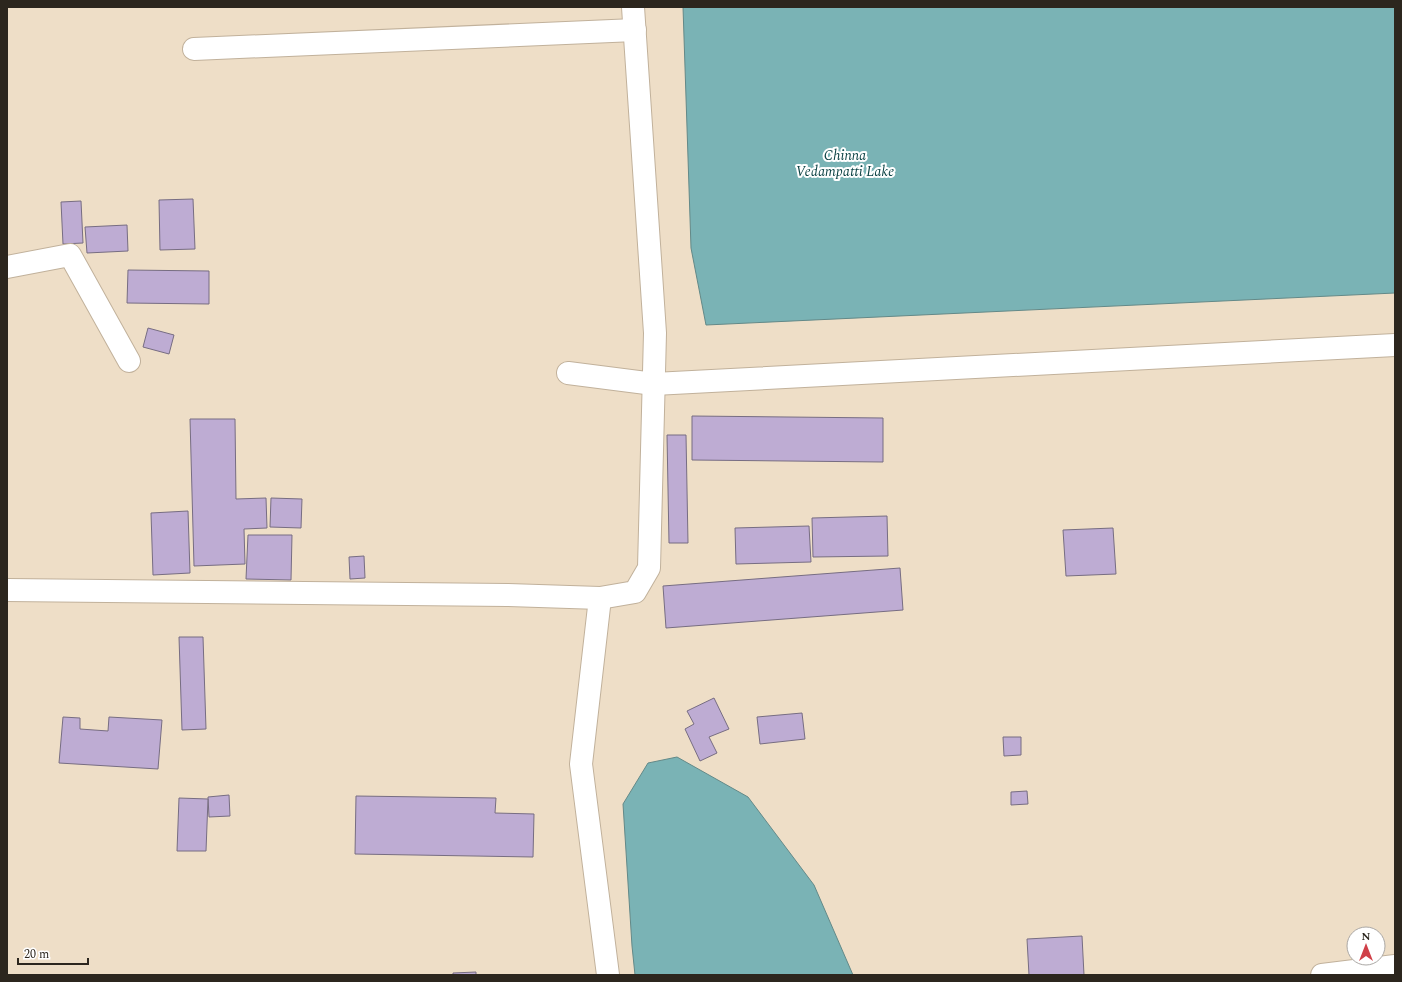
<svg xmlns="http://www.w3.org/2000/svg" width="1402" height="982" viewBox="0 0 1402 982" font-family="Spectral,serif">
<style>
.water{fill:#7ab3b5;stroke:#638988}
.building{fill:#beacd3;stroke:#776d82}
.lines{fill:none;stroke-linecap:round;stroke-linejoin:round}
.street-casing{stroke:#c1b19b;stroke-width:24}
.street{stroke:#fff;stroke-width:22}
.labels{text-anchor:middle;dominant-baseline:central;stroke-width:4;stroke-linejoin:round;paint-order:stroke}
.water-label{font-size:14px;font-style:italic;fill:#0d4345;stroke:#fff}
</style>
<rect width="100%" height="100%" fill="#eedec7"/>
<g class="water">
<polygon points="683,7 1395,7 1395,293 706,325 691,248"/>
<polygon points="677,757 748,797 814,885 853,975 635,975 632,946 623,804 648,763"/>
</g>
<g class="building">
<polygon points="193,199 195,249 160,250 159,200"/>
<polygon points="81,201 83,243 63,244 61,202"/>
<polygon points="127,225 128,251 87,253 85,227"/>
<polygon points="128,270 209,271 209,304 127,303"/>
<polygon points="148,328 174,335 169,354 143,347"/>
<polygon points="692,416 883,418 883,462 692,460"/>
<polygon points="190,419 235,419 236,499 266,498 267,528 244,529 245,564 194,566"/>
<polygon points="667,435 686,435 688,543 669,543"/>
<polygon points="271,498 302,499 301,528 270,527"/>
<polygon points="188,511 190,573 153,575 151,513"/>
<polygon points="887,516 888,556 813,557 812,518"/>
<polygon points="809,526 811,562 736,564 735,528"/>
<polygon points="1113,528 1116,574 1066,576 1063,530"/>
<polygon points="248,535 292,535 291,580 246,579"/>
<polygon points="364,556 365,578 350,579 349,557"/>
<polygon points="900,568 903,610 666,628 663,586"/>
<polygon points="179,637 203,637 206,729 182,730"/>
<polygon points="714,698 729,729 709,737 717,753 700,761 685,729 694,724 687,711"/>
<polygon points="802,713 805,739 760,744 757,717"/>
<polygon points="63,717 80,718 80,729 108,731 109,717 162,720 158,769 59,763"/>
<polygon points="1003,737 1021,737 1021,755 1004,756"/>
<polygon points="1027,791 1028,804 1011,805 1011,792"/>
<polygon points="229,795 230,816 209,817 208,797"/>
<polygon points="356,796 496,798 495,813 534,814 533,857 355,854"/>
<polygon points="179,798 208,799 206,851 177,851"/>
<polygon points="1082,936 1084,975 1029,975 1027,939"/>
<polygon points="476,972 476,975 453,975 453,973"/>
</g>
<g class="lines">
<g class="street-casing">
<g id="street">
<polyline points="194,49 635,30"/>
<polyline points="7,267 70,255 129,361"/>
<polyline points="568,373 654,384 1395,345"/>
<polyline points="7,590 508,595 600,598 635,592 649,568 655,333 633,7"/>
<polyline points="600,598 581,764 608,975"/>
<polyline points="1322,975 1395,966"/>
</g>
</g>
<use href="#street" class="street"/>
</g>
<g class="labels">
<g class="water-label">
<text x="845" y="155">Chinna<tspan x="845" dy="16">Vedampatti Lake</tspan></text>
</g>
</g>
<rect width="1402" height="982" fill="none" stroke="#2c261e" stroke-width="16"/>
<g transform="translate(1366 946)"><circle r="19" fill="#ffffff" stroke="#aba8a5"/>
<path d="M0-3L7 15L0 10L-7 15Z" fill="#d04048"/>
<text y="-6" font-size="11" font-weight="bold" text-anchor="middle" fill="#2c261e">N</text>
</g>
<path d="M18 958v6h70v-6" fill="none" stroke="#2c261e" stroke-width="2"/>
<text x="24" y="958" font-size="12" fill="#2c261e" stroke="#ffffff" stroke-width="3" paint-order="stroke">20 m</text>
</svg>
